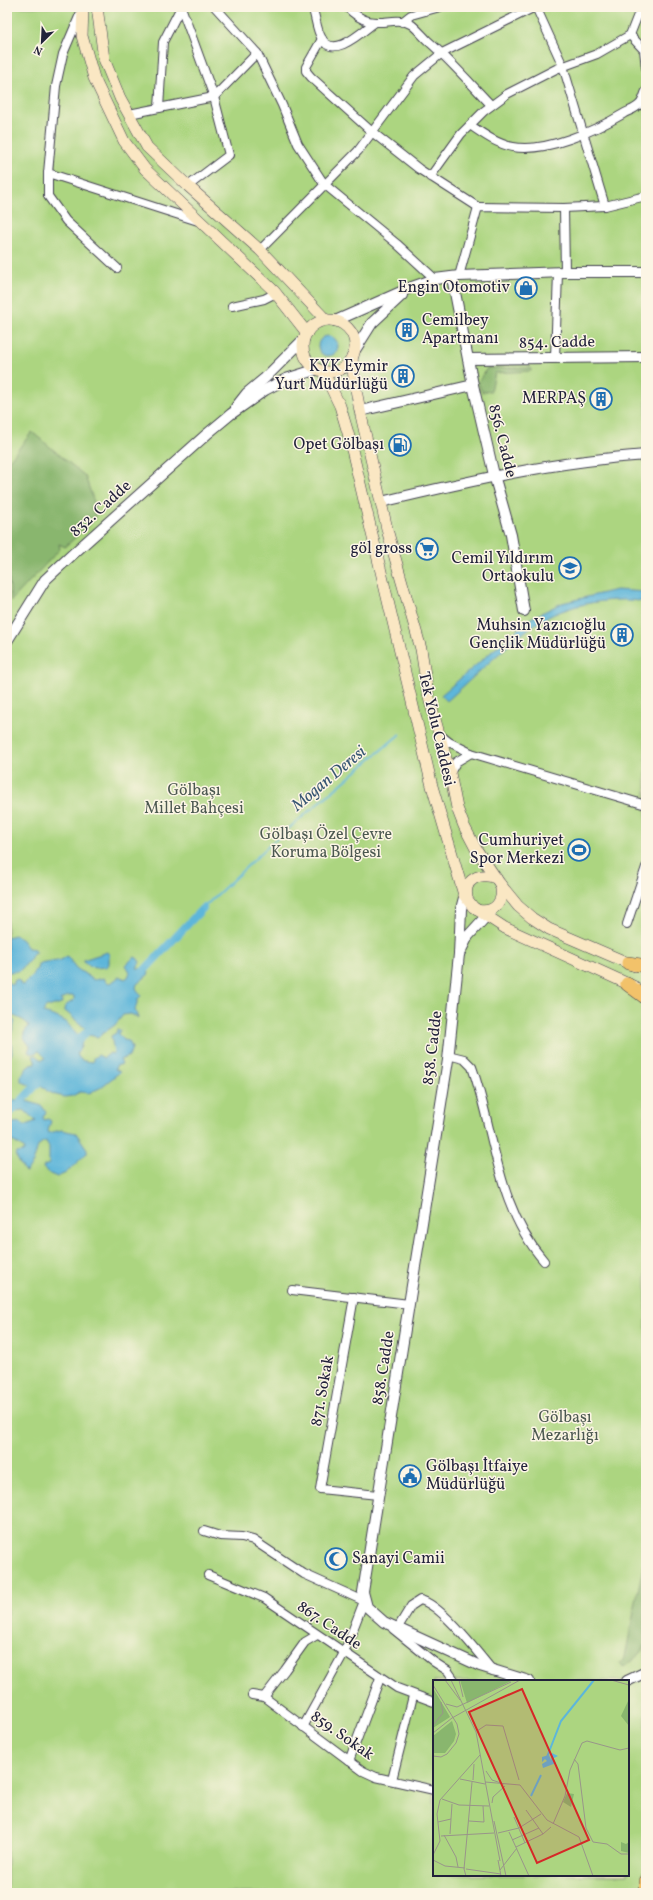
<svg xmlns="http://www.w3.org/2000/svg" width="653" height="1900" viewBox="0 0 653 1900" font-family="Vollkorn,serif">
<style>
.green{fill:#acd580;stroke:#677c5e;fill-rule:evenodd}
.forest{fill:#89b66e;stroke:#566c54}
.water{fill:#5db6da;stroke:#406c8a}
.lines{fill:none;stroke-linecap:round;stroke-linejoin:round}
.stream{stroke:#5db6da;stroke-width:2}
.canal{stroke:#5db6da;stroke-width:8}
.minor-casing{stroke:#403f4f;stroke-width:10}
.tertiary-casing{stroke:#403f4f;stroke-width:12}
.secondary-casing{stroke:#403f4f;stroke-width:12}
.trunk-casing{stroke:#403f4f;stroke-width:14}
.minor{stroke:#fff;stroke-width:8}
.tertiary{stroke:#fff;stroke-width:10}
.secondary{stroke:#fae7c3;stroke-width:11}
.trunk{stroke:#f2c26a;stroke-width:13}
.labels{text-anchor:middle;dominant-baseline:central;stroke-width:3;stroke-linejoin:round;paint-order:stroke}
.poi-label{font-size:16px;fill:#22223b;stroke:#fcf5e5;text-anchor:end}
.street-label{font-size:16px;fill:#22223b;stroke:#fcf5e5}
.park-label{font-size:16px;fill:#4b5850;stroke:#fcf5e5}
.water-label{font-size:17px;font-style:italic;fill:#375673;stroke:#fcf5e5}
.inset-river{fill:none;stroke:#5db6da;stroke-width:2}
.inset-road{fill:none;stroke:#99958a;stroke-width:1}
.view{fill:#d62828;fill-opacity:0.15;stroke:#d62828;stroke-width:2}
.inset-edge{fill:none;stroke:#22223b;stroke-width:2}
</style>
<rect width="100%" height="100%" fill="#fcf5e5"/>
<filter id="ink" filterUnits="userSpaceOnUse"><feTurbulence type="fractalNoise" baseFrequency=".025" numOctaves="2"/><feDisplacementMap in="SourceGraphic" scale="8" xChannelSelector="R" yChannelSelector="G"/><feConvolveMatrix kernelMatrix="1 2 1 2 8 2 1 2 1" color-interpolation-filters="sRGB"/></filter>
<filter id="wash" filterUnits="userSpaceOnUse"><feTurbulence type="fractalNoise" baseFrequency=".012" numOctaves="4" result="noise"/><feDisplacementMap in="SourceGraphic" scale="16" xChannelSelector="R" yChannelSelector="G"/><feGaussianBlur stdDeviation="0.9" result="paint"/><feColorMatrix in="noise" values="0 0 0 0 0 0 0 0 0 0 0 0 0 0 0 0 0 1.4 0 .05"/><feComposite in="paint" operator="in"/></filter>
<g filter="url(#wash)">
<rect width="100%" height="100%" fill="#e8e1be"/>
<path class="green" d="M7,7H646V1893H7ZM434,1681H628V1875H434Z"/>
<g class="forest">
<polygon points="487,368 531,368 531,371 495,373 491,391 482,392 478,383"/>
<polygon points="32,432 85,476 94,502 95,519 65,547 59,544 60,549 11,601 9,579 7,577 7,463"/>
<polygon points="646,1551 646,1644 642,1652 624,1667 620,1664 625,1657"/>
</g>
<g class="water">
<circle cx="328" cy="346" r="10"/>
<path d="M616,590L646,592V602C608,595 558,606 527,630C499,652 473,678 447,701L441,695L531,618L562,603Z"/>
<path d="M15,935L22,940L28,948L35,949L36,952L33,953C32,958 22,970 18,971C15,972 10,972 7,972V937Z"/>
<polygon points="107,952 109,954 109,964 107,967 94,968 84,962 83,960"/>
<path d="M67,956L76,968L94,980L104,978L106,982L111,983L120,976L125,979L128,977L130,972L126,965L134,957L137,958L140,962L137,968L141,969L147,967L149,974L137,984L136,988L141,996L138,999L135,1010L138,1018L131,1014L123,1015L115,1025L98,1037L88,1035L86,1029L64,1010L65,1006L74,1000V996H68L60,1000L63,1002L59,1005H54L45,1008L43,1013C69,1020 66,1022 82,1041L81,1047L77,1053C79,1062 85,1061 93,1062V1058L98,1055L104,1058L110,1053L113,1054L114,1052L111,1036L116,1033L117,1029L120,1030L118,1034L124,1040L129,1041L132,1048L129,1056L120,1060L122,1064L116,1066L115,1069L120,1072L100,1088L89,1093L80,1092L72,1096L65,1097L56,1095L47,1091L41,1085L31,1086L21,1081V1076L30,1064L36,1063L33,1056L36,1055L42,1060L46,1058L39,1051L32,1054L28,1052L30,1046L24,1038V1033L29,1026C24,1017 10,1017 8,1012C4,1005 7,990 7,982L13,985L15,980L18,979L22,986L33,975L34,971L37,969L38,964C48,959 57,965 67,956Z"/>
<polygon points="10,1019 13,1019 15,1022 11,1035 12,1053 7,1062 7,1022"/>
<path d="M13,1100C23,1099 33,1103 42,1106L46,1112L43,1117L44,1120L48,1119L51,1121L48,1131L49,1133L61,1130L76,1133L87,1149V1153L66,1173L57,1177L50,1174L43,1168L44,1166L49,1164V1147L46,1141C35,1144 38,1151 34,1159C33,1164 30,1167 27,1171L25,1172L15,1155L17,1153L23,1152L25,1149L14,1142L7,1140V1118L13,1123L20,1122L24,1126L36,1121L24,1110L15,1111L10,1106L11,1103Z"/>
</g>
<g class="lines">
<polyline class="stream" points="203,908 274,841 400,734"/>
<g class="canal">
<polyline points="140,975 203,908"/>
<polyline points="73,1046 94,1024"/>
<polyline points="7,1116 42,1079"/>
</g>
</g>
</g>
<g filter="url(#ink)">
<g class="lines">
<g class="minor-casing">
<g id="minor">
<polyline points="181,7 214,97 229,155 188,186"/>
<polyline points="215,7 257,53 282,105 298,144 324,184 397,244 435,279"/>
<path d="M312,7C316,17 316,28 321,37C332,61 362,32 374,23"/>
<path d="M347,7C374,36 392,12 412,25C417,29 422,35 427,40C450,60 470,83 491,105"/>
<polyline points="536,7 563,66 605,206"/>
<polyline points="81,12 63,54 56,86 48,173 198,221"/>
<polyline points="402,22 411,15 440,7"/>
<polyline points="630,35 644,50 646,68"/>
<polyline points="322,39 306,67 306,71 311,77 372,132 419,169 478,207"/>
<polyline points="159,108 163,42 181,7"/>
<polyline points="129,114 214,97 257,53"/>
<path d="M470,125C483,134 497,144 513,147C546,153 596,130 623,114C628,111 635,109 639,105C643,102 644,95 646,91"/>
<polyline points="48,173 48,196 66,221 117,268"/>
<polyline points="430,177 461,134 484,111 507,94 556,69 597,54 630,35 641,7"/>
<polyline points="564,208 565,272"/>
<polyline points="260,250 358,151 414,76 442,53 535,7"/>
<polyline points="459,276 478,207 564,208 605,206 646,196"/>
<polyline points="232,306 264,299 276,293"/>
<polyline points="555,358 558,273"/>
<polyline points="439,734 449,742 471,753 456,762 450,773"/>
<polyline points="471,753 646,805"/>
<polyline points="627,924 646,867"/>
<path d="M448,1055L464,1059L472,1067C495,1132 496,1206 544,1261"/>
<polyline points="292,1290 409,1304"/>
<polyline points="354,1297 320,1489 378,1495"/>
<polyline points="204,1531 220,1536 242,1537 253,1540 304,1574 364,1601 344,1653 303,1727"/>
<polyline points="208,1575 264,1598 397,1688 434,1702"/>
<polyline points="393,1629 434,1662 448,1671 455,1681"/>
<path d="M397,1629L411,1606L420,1600C441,1604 478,1653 493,1671"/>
<polyline points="252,1695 264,1697 363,1771 376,1777 434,1790"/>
<polyline points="264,1697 285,1670 305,1642 317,1635"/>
<polyline points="349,1761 380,1678"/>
<polyline points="392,1780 413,1696"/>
</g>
</g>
<g class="tertiary-casing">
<g id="tertiary">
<polyline points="452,277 473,385 494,475 511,535 524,611"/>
<polyline points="335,321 412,287 435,279 459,276 565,272 646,272"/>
<polyline points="355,350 372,323 402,295"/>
<polyline points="468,359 646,357"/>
<polyline points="236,407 247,393 265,378 304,339"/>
<polyline points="360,411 473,385"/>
<path d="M381,502C469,481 556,461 646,455"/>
<polyline points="7,641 45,580 74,553 207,434 231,414 265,390 286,379 318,369"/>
<polyline points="466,890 461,909 459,954 468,936 491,911"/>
<polyline points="459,954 448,1060 363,1592 367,1607 384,1622 480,1666 529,1681"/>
<polyline points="627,1681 646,1672"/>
</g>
</g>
<g class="secondary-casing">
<g id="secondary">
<polyline points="83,7 82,36 94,78 124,141 145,169 274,291 307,333"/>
<polyline points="97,7 104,59 120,98 147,147 188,186 260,250 326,320"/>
<circle cx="329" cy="346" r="26"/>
<polyline points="352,357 354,379 360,411 388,533 421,649 428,694 450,773 457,808 464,826 476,849 500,884 518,906 532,918 549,929 635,966"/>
<polyline points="323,371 340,406 348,433 432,786 464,895 473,907 505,928 635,987"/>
<path d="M467,898C463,879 480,872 496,878"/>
<path d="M477,910C495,914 505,901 500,884"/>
</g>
</g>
<g class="trunk-casing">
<g id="trunk">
<polyline points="628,963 646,966"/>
<polyline points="627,984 646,998"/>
<polyline points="646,1881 646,1885"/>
</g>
</g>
<use href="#minor" class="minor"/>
<use href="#tertiary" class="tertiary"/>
<use href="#secondary" class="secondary"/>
<use href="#trunk" class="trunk"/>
</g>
</g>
<defs>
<g id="shop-ring" transform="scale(1.15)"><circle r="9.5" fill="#fcf5e5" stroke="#1f6fb2" stroke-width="1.5"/><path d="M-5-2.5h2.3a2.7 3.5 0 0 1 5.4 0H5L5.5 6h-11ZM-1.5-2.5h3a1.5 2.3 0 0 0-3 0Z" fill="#1f6fb2"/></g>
<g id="building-ring" transform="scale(1.15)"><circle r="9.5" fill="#fcf5e5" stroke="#1f6fb2" stroke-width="1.5"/><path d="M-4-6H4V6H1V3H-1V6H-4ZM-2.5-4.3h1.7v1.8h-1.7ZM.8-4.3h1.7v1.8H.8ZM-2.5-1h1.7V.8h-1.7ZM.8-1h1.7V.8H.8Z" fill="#1f6fb2"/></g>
<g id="fuel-ring" transform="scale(1.15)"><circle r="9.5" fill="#fcf5e5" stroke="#1f6fb2" stroke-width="1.5"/><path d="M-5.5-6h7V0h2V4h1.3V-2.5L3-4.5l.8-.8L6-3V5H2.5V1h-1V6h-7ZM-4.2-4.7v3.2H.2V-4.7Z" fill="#1f6fb2"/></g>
<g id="supermarket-ring" transform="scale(1.15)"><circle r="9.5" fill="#fcf5e5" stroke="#1f6fb2" stroke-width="1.5"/><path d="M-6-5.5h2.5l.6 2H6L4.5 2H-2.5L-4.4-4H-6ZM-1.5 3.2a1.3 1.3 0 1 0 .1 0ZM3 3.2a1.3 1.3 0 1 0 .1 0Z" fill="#1f6fb2"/></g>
<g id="school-ring" transform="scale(1.15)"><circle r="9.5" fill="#fcf5e5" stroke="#1f6fb2" stroke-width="1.5"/><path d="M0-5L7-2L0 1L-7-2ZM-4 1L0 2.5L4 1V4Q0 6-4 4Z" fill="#1f6fb2"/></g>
<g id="stadium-ring" transform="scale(1.15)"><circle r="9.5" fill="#fcf5e5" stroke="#1f6fb2" stroke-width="1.5"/><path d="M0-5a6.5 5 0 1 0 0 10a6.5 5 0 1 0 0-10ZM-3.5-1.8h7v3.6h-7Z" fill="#1f6fb2"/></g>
<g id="civic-ring" transform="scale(1.15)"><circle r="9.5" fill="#fcf5e5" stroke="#1f6fb2" stroke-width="1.5"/><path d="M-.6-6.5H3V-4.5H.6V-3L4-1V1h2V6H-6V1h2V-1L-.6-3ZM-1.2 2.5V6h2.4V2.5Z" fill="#1f6fb2"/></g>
<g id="mosque-ring" transform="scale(1.15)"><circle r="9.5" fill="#fcf5e5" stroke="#1f6fb2" stroke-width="1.5"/><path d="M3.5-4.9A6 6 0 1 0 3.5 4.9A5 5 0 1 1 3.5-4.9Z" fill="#1f6fb2"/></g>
</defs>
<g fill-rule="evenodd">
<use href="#shop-ring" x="526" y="288"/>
<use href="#building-ring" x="407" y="330"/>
<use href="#building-ring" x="403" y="376"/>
<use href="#building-ring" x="601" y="399"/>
<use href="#fuel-ring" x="400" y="445"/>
<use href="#supermarket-ring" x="427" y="549"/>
<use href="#school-ring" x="570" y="568"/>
<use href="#building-ring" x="622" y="635"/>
<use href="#stadium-ring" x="579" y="850"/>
<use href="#civic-ring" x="410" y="1476"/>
<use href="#mosque-ring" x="336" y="1559"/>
</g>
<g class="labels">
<g class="poi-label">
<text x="510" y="288">Engin Otomotiv</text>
<text x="422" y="321" text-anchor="start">Cemilbey<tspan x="422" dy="18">Apartmanı</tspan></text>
<text x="388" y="367">KYK Eymir<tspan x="388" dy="18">Yurt Müdürlüğü</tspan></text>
<text x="586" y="399">MERPAŞ</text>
<text x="384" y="445">Opet Gölbaşı</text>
<text x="412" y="549">göl gross</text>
<text x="554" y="559">Cemil Yıldırım<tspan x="554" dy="18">Ortaokulu</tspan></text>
<text x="606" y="626">Muhsin Yazıcıoğlu<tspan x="606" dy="18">Gençlik Müdürlüğü</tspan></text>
<text x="564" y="841">Cumhuriyet<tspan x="564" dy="18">Spor Merkezi</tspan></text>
<text x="426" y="1467" text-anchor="start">Gölbaşı İtfaiye<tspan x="426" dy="18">Müdürlüğü</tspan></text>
<text x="352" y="1559" text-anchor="start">Sanayi Camii</text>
</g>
<g class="street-label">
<text transform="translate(557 343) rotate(-1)">854. Cadde</text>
<text transform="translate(502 441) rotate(76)">856. Cadde</text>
<text transform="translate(101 509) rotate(-42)">832. Cadde</text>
<text transform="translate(436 729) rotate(77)">Tek Yolu Caddesi</text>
<text transform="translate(433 1048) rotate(-83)">858. Cadde</text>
<text transform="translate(384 1368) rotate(-81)">858. Cadde</text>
<text transform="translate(323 1391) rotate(-80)">871. Sokak</text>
<text transform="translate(329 1626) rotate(34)">867. Cadde</text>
<text transform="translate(342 1736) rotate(35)">859. Sokak</text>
</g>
<g class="park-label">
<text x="194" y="791">Gölbaşı<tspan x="194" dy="18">Millet Bahçesi</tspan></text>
<text x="326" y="835">Gölbaşı Özel Çevre<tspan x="326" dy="18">Koruma Bölgesi</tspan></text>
<text x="565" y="1418">Gölbaşı<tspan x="565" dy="18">Mezarlığı</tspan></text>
</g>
<g class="water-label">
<text transform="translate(329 779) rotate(-40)">Mogan Deresi</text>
</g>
</g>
<g transform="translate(433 1680)">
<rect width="196" height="196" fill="#e8e1be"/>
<path d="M0,0H196V196H0Z" fill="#acd580"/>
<path d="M27,0H80L34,23ZM0,8L17,37L0,48ZM196,19V46L188,36ZM19,41L23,54L21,61L12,73H0V56ZM134,113L141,114L138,127L130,122ZM188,162L193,164L196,162V173L188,171Z" fill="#89b66e"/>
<path d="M119,73L125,76L119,79L123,83L110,88L109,84L114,81L112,79L109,82V77L116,75L118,80Z" fill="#5db6da"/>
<path class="inset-river" d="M114,77L128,41L161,0M98,116L108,95"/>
<path class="inset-road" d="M12,0L27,20M18,0L43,52L67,181M26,0L30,17M178,0L196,5M0,5L24,44L26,54L23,63L14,74L8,77L0,76M13,24L24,27L78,2M0,45L10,33L8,22M44,51L53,45L70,46L86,100M0,53L19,38L87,0M141,79L145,84L153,148L160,162L174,164L188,174H196M53,91L59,100L71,104M27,99L52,104M40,100L41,84M52,102L87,105L114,140L146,157L160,196M9,119L26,125L56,126M59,123L60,117L72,106M93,130L110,154M81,137L92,163M36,141L51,142L50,126M61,141L73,196M5,142L18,139M120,144L132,116L137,90L149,63L154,61L187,70L196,68M76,152L96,196M65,153L86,148L108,134M17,154L19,124M11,155L23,177L25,187M8,156L61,153M79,160L106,148M83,167L110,154L118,147M0,175L7,161L4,134L7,120L47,75M0,180L12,186L32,188M65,180L68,196M33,189L68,194M67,190L84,168M33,196L31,189L39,102"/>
<path class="view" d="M89,9L156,160L104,183L36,32Z"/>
<rect width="196" height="196" class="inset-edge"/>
</g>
<rect width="653" height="1900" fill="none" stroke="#fcf5e5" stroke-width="24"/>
<g transform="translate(42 42) rotate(204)" stroke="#fcf5e5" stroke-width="3" paint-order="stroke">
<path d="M0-3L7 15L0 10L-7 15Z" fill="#22223b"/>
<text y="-6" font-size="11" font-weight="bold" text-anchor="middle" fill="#22223b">N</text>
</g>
</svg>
